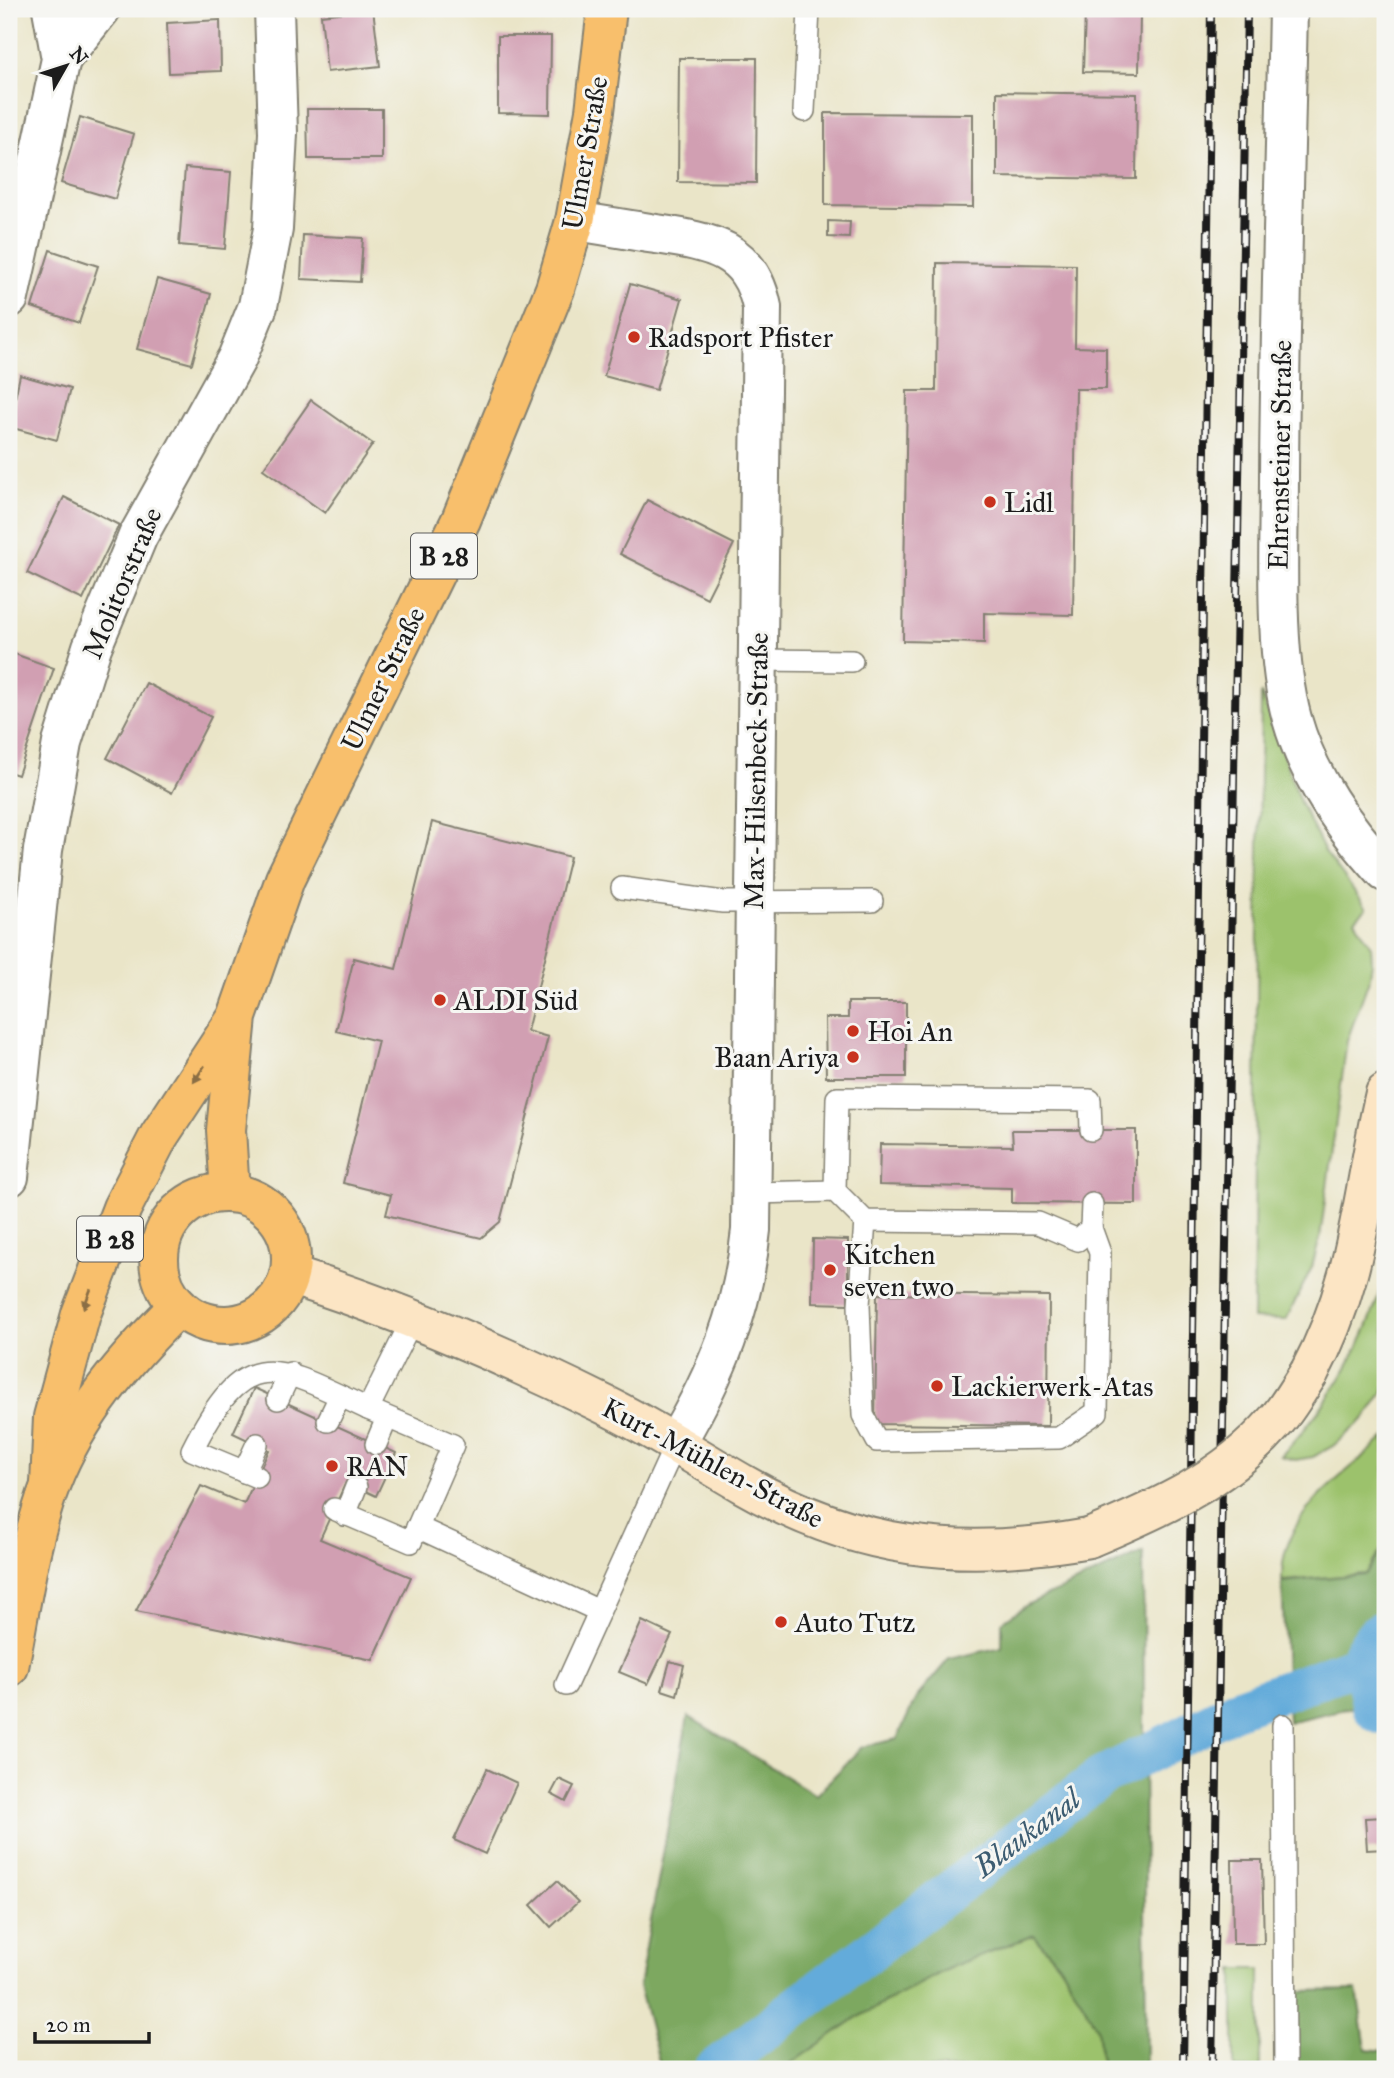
<svg xmlns="http://www.w3.org/2000/svg" width="1394" height="2078" viewBox="0 0 1394 2078" font-family="'IM FELL Great Primer',serif">
<style>
.green{fill:#9cc26c;stroke:#5c6f44;stroke-width:2}
.forest{fill:#7da860;stroke:#4c623e;stroke-width:2}
.lines{fill:none;stroke-linecap:round;stroke-linejoin:round}
.canal{stroke:#63abda;stroke-width:40}
.river{stroke:#63abda;stroke-width:68}
.building{fill:#d19fb2}
.lane-casing{stroke:#838072;stroke-width:24}
.street-casing{stroke:#838072;stroke-width:42}
.secondary-casing{stroke:#838072;stroke-width:42}
.primary-casing{stroke:#838072;stroke-width:42}
.lane{stroke:#fff;stroke-width:21}
.street{stroke:#fff;stroke-width:38}
.secondary{stroke:#fce5c4;stroke-width:38}
.primary{stroke:#f8bf6c;stroke-width:38}
.rail-casing{stroke:#1c1c1c;stroke-width:8}
.rail{stroke:#f6f6f2;stroke-width:5;stroke-dasharray:16;stroke-linecap:butt}
.secondary-bridge-casing{stroke:#838072;stroke-width:42;stroke-linecap:butt}
.secondary-bridge{stroke:#fce5c4;stroke-width:38}
.oneway{fill:#8a6e44}
.poi-dot{fill:#c8321e;stroke:#f6f6f2;stroke-width:2.5}
.labels{text-anchor:middle;dominant-baseline:central;stroke-width:6;stroke-linejoin:round;paint-order:stroke}
.shield{fill:#f6f6f2;stroke:#5d5d5c;stroke-width:2}
.shield-label{font-size:26px;font-weight:bold;fill:#1c1c1c}
.street-label{font-size:28px;fill:#1c1c1c;stroke:#f6f6f2}
.poi-label{font-size:28px;fill:#1c1c1c;stroke:#f6f6f2;text-anchor:start}
.water-label{font-size:30px;font-style:italic;fill:#3c5c71;stroke:#f6f6f2}
</style>
<rect width="100%" height="100%" fill="#f6f6f2"/>
<filter id="ink" filterUnits="userSpaceOnUse"><feTurbulence type="fractalNoise" baseFrequency=".0143" numOctaves="2"/><feDisplacementMap in="SourceGraphic" scale="14" xChannelSelector="R" yChannelSelector="G"/><feConvolveMatrix kernelMatrix="1 2 1 2 8 2 1 2 1" color-interpolation-filters="sRGB"/></filter>
<filter id="wash" filterUnits="userSpaceOnUse"><feTurbulence type="fractalNoise" baseFrequency=".00686" numOctaves="4" result="noise"/><feDisplacementMap in="SourceGraphic" scale="28" xChannelSelector="R" yChannelSelector="G"/><feGaussianBlur stdDeviation="1.57" result="paint"/><feColorMatrix in="noise" values="0 0 0 0 0 0 0 0 0 0 0 0 0 0 0 0 0 1.4 0 .05"/><feComposite in="paint" operator="in"/></filter>
<g filter="url(#wash)">
<rect width="100%" height="100%" fill="#eae5c8"/>
<g class="green">
<polygon points="1261,693 1300,802 1325,852 1367,908 1355,920 1371,946 1372,961 1370,977 1347,1041 1320,1238 1312,1267 1286,1320 1253,1319"/>
<path d="M1385,1269V1389L1365,1418L1333,1446L1313,1457L1295,1460L1281,1456C1328,1406 1372,1338 1385,1269Z"/>
<path d="M1385,1437V1545L1365,1574L1282,1581C1280,1512 1341,1480 1385,1437Z"/>
<polygon points="1034,1935 1063,1969 1097,2028 1102,2069 783,2069 856,2018 953,1966"/>
<rect x="1234" y="1969" width="26" height="100"/>
</g>
<g class="forest">
<polygon points="1385,1545 1385,1700 1288,1722 1282,1582 1365,1574"/>
<polygon points="1143,1552 1146,2069 1102,2069 1097,2028 1063,1969 1034,1935 953,1966 856,2018 783,2069 661,2069 639,1986 688,1716 816,1795 862,1747 897,1739 916,1698 949,1659 1002,1647 1002,1622 1028,1604"/>
<polygon points="1357,1990 1366,2049 1385,2051 1385,2069 1297,2069 1297,1991"/>
</g>
<g class="lines">
<polyline class="canal" points="714,2069 1101,1777 1242,1706 1376,1658"/>
<polyline class="river" points="1385,1645 1376,1658 1385,1701"/>
</g>
<g id="blocks">
<g class="building">
<polygon points="373,9 380,66 327,72 321,15"/>
<polygon points="1085,13 1140,14 1139,73 1083,72"/>
<polygon points="220,20 221,71 169,73 167,23"/>
<polygon points="498,36 551,36 550,114 498,113"/>
<polygon points="679,58 757,58 756,183 678,182"/>
<polygon points="997,92 1137,94 1136,179 997,177"/>
<polygon points="307,109 382,109 382,159 308,159"/>
<polygon points="825,113 973,114 973,207 825,205"/>
<polygon points="80,117 134,134 115,199 61,183"/>
<polygon points="185,168 231,172 225,249 179,245"/>
<polygon points="828,221 850,222 849,238 828,237"/>
<polygon points="303,235 363,238 360,282 301,279"/>
<polygon points="50,250 98,266 79,323 32,307"/>
<polygon points="937,263 1076,265 1075,347 1106,348 1106,389 1076,389 1073,615 984,613 984,643 903,641 907,391 936,391"/>
<polygon points="157,279 211,294 192,364 137,349"/>
<polygon points="630,284 682,299 656,390 604,376"/>
<polygon points="20,375 70,389 57,440 9,427"/>
<polygon points="311,400 373,444 325,513 263,469"/>
<polygon points="64,497 119,525 83,600 27,573"/>
<polygon points="647,500 734,544 707,598 620,554"/>
<polygon points="9,652 54,668 18,775 9,772"/>
<polygon points="146,683 211,717 172,793 107,758"/>
<polygon points="432,822 570,857 527,1031 548,1037 500,1222 481,1238 386,1215 391,1195 343,1183 378,1041 336,1031 354,958 396,969"/>
<polygon points="848,1002 906,1002 906,1077 826,1077 825,1018 848,1018"/>
<polygon points="1012,1130 1136,1130 1136,1204 1012,1203 1012,1188 879,1185 880,1144 1013,1146"/>
<polygon points="813,1239 848,1240 848,1304 812,1303"/>
<polygon points="877,1294 1049,1296 1048,1426 875,1424"/>
<polygon points="254,1388 396,1453 376,1496 346,1482 320,1539 411,1577 373,1660 136,1611 201,1486 244,1504 269,1450 233,1433"/>
<polygon points="642,1621 672,1635 648,1684 619,1672"/>
<polygon points="670,1661 684,1665 677,1695 662,1690"/>
<polygon points="487,1769 517,1783 485,1854 454,1840"/>
<polygon points="559,1779 574,1786 566,1802 551,1794"/>
<polygon points="1385,1817 1385,1849 1367,1850 1365,1818"/>
<polygon points="1232,1860 1262,1860 1264,1944 1233,1944"/>
<polygon points="557,1881 578,1902 551,1927 531,1905"/>
</g>
</g>
</g>
<g filter="url(#ink)">
<use href="#blocks" fill-opacity="0" stroke="#838072" stroke-width="2"/>
<g class="lines">
<g class="lane-casing">
<g id="lane">
<polyline points="804,111 809,9"/>
<polyline points="756,660 852,661"/>
<polyline points="622,888 723,902 872,901"/>
<polyline points="835,1191 837,1098 1090,1100 1091,1130"/>
<polyline points="752,1193 835,1191 865,1221 1038,1223 1078,1240 1091,1228 1092,1204"/>
<polyline points="865,1221 859,1305 863,1415 877,1441 1059,1438 1097,1412 1100,1253 1091,1228"/>
<polyline points="278,1399 290,1373"/>
<polyline points="328,1421 340,1396"/>
<polyline points="376,1444 387,1418"/>
<polyline points="244,1472 257,1444"/>
<path d="M257,1477L192,1450C246,1343 273,1364 368,1409L413,1318"/>
<polyline points="334,1509 411,1542 453,1445 368,1409"/>
<polyline points="345,1515 356,1487"/>
<polyline points="417,1527 599,1611"/>
<polyline points="566,1685 676,1443"/>
<polyline points="1283,1725 1285,2069"/>
</g>
</g>
<g class="street-casing">
<g id="street">
<path d="M1288,9C1285,164 1280,320 1279,476C1279,549 1273,650 1292,719C1309,779 1344,827 1385,872"/>
<polyline points="61,59 101,9"/>
<path d="M575,221C602,225 629,230 656,234C708,242 750,247 762,307L751,1230C743,1311 717,1373 676,1443"/>
<polyline points="9,298 61,59 52,9"/>
<polyline points="9,1177 43,850 62,743 92,647 138,536 237,358 258,306 273,229 278,133 274,9"/>
</g>
</g>
<g class="secondary-casing">
<g id="secondary">
<path d="M289,1275C396,1309 500,1353 601,1403C651,1427 696,1457 743,1484C858,1550 960,1561 1089,1538"/>
<path d="M1309,1373C1360,1278 1361,1195 1385,1093"/>
</g>
</g>
<g class="primary-casing">
<g id="primary">
<polyline points="230,1193 226,1130 237,1017 285,879 461,520 555,289 575,221 595,111 607,9"/>
<circle cx="225" cy="1259" r="66"/>
<polyline points="50,1485 53,1417 81,1314 122,1208 159,1136 234,1022"/>
<path d="M9,1667C21,1607 29,1541 51,1483C78,1414 126,1358 179,1306"/>
</g>
</g>
<use href="#lane" class="lane"/>
<use href="#street" class="street"/>
<use href="#secondary" class="secondary"/>
<use href="#primary" class="primary"/>
<g class="rail-casing">
<g id="rail">
<polyline points="1183,2069 1211,9"/>
<polyline points="1212,2069 1247,9"/>
</g>
</g>
<use href="#rail" class="rail"/>
<g class="secondary-bridge-casing">
<path id="secondary-bridge" d="M1089,1538C1158,1509 1225,1480 1275,1422C1288,1408 1298,1389 1309,1373"/>
</g>
<use href="#secondary-bridge" class="secondary-bridge"/>
</g>
<defs><path id="oneway-solid" d="M-6-.8H1V-3.2L6.5 0L1 3.2V.8H-6Z" transform="scale(1.75)"/></defs>
<g class="oneway">
<use href="#oneway-solid" transform="translate(199 1074) rotate(123)"/>
<use href="#oneway-solid" transform="translate(87 1299) rotate(111)"/>
</g>
</g>
<g class="poi-dot">
<circle cx="634" cy="337" r="7"/>
<circle cx="990" cy="502" r="7"/>
<circle cx="440" cy="1000" r="7"/>
<circle cx="853" cy="1031" r="7"/>
<circle cx="853" cy="1057" r="7"/>
<circle cx="830" cy="1270" r="7"/>
<circle cx="937" cy="1386" r="7"/>
<circle cx="332" cy="1466" r="7"/>
<circle cx="781" cy="1622" r="7"/>
</g>
<g class="labels">
<g class="shield">
<rect x="411" y="533.5" width="66" height="45" rx="5"/>
<rect x="77" y="1216.5" width="66" height="45" rx="5"/>
</g>
<g class="shield-label">
<text x="444" y="556">B 28</text>
<text x="110" y="1239">B 28</text>
</g>
<g class="street-label">
<text transform="translate(585 153) rotate(-80)">Ulmer Straße</text>
<text transform="translate(1280 455) rotate(-89)">Ehrensteiner Straße</text>
<text transform="translate(122 583) rotate(-67)">Molitorstraße</text>
<text transform="translate(383 679) rotate(-64)">Ulmer Straße</text>
<text transform="translate(756 771) rotate(-89)">Max-Hilsenbeck-Straße</text>
<text transform="translate(713 1463) rotate(28)">Kurt-Mühlen-Straße</text>
</g>
<g class="poi-label">
<text x="648" y="337">Radsport Pfister</text>
<text x="1004" y="502">Lidl</text>
<text x="454" y="1000">ALDI Süd</text>
<text x="867" y="1031">Hoi An</text>
<text x="839" y="1057" text-anchor="end">Baan Ariya</text>
<text x="844" y="1254">Kitchen<tspan x="844" dy="32">seven two</tspan></text>
<text x="951" y="1386">Lackierwerk-Atas</text>
<text x="346" y="1466">RAN</text>
<text x="795" y="1622">Auto Tutz</text>
</g>
<g class="water-label">
<text transform="translate(1027 1833) rotate(-37)">Blaukanal</text>
</g>
</g>
<rect width="1394" height="2078" fill="none" stroke="#f6f6f2" stroke-width="35"/>
<g transform="translate(66 66) rotate(51)" stroke="#f6f6f2" stroke-width="5" paint-order="stroke">
<path d="M0-5L12 26L0 18L-12 26Z" fill="#1c1c1c"/>
<text y="-10" font-size="19" font-weight="bold" text-anchor="middle" fill="#1c1c1c">N</text>
</g>
<path d="M35 2032v10h114v-10" fill="none" stroke="#1c1c1c" stroke-width="3.5"/>
<text x="46" y="2032" font-size="21" fill="#1c1c1c" stroke="#f6f6f2" stroke-width="5" paint-order="stroke">20 m</text>
</svg>
